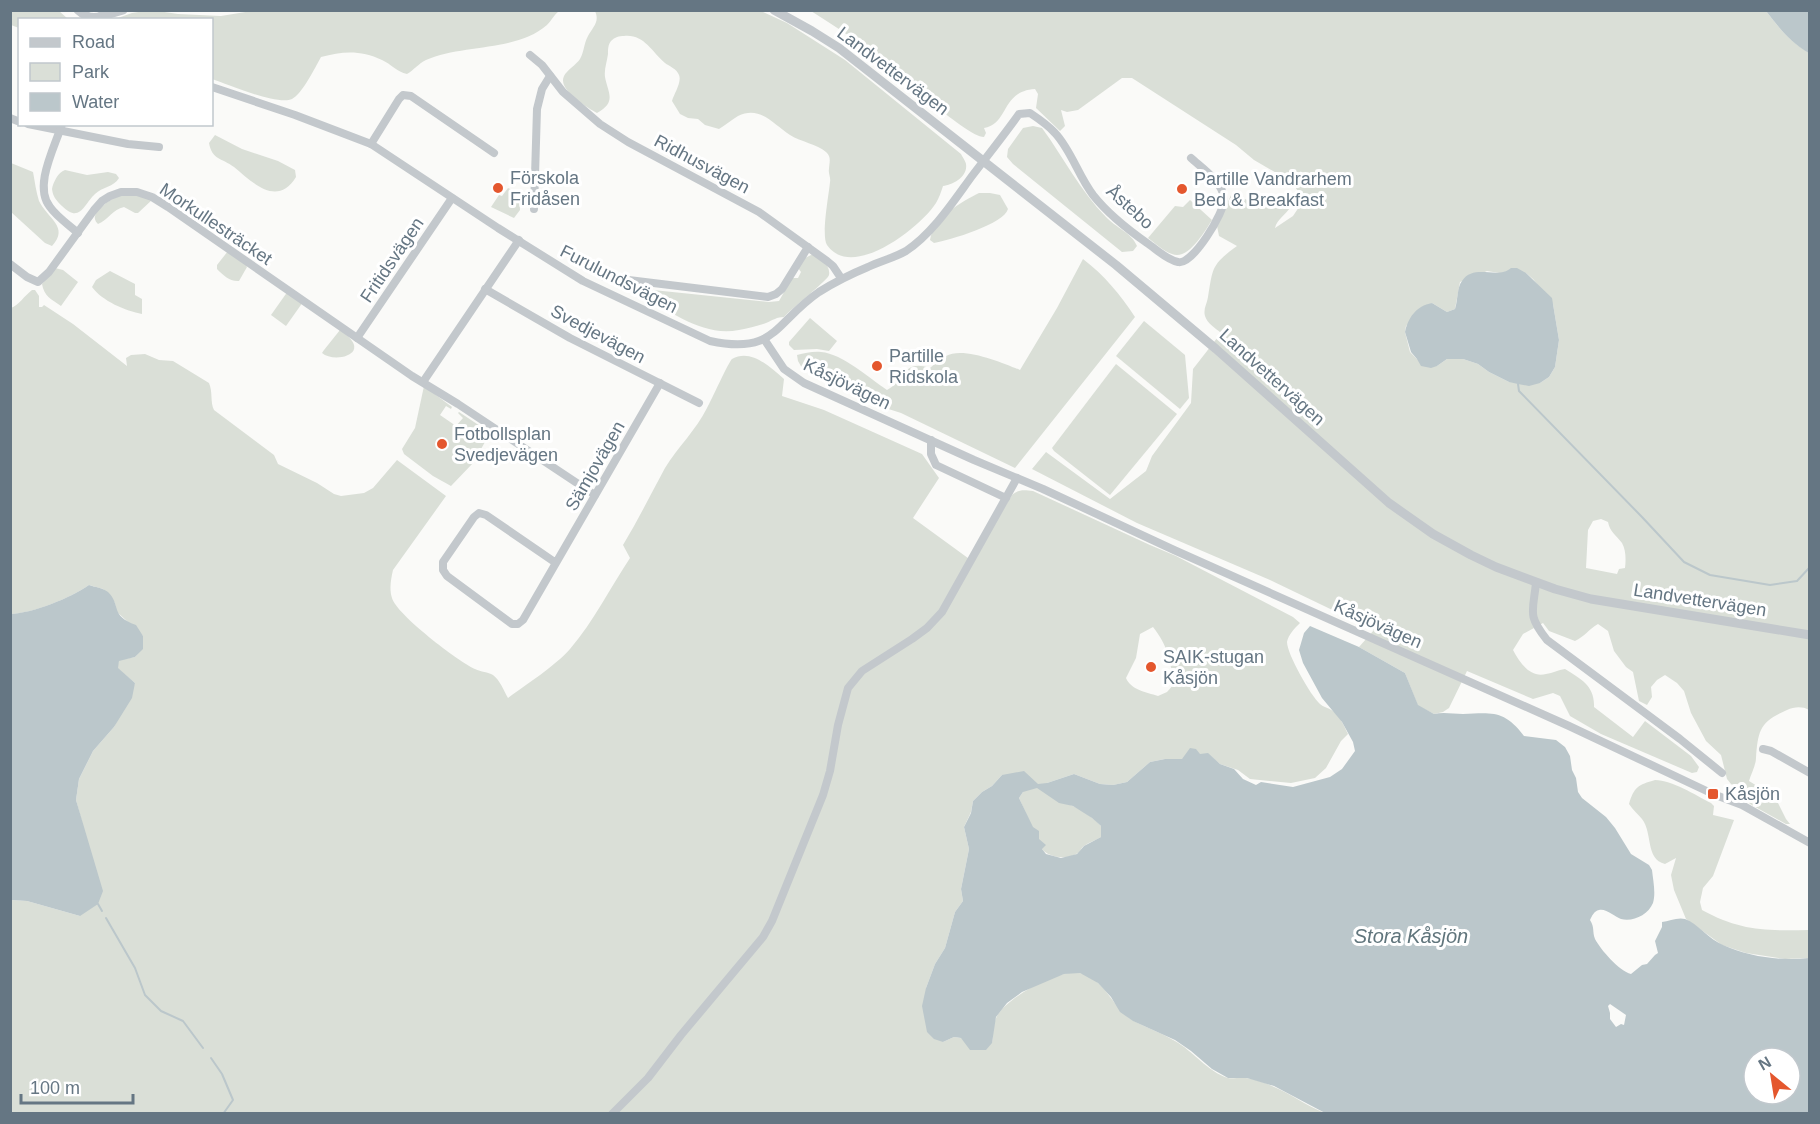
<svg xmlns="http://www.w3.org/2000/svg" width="1820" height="1124" viewBox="0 0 1820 1124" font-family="Arial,sans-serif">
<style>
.green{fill:#dadfd7;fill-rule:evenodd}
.water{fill:#bbc7cb;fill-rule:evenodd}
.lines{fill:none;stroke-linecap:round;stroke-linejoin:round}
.stream{stroke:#bbc7cb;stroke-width:2}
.minor{stroke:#c3c8cc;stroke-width:8}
.tertiary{stroke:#c3c8cc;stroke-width:9}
.poi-dot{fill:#e4572e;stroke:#fff;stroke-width:2}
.labels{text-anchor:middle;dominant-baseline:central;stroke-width:6;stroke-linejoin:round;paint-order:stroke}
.street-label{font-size:18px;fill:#657683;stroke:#fff}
.poi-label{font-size:18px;fill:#657683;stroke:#fff;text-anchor:start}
.water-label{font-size:20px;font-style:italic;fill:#60757c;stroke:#fff}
</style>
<rect width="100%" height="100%" fill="#fafaf8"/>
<g class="green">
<polygon points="11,10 59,11 68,19 20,20 19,28 11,25"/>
<path d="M151,10L178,14L221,16L257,10L559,11C554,15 551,21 547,25C516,52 462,44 426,60C418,64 414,70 407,74C397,72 391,64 382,60C361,50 343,51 321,57C315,68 302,94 292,99C278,106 227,84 212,79V20L115,19L132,13Z"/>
<path d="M595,11H761L787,23L845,60L961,154C962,156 966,162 966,164C968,177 953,185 943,186C941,192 939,198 936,203C920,228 852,281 827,245C821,236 829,194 830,182C831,178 828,173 829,169C829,163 832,157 826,152C817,144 801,142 790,135C773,124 760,105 738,116C731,120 726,125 719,129L705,125L698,119L688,118L680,114L672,101C674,94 682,82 679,75C677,69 669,66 665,63C651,51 644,34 624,36C619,36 615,37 611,41C608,45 608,49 608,54C607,62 604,69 605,77C608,93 617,102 597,113C588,108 557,90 564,76C567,70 576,65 580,59C584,52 584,43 588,36C593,27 600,22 595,11Z"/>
<path d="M811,11H1766C1779,28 1790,42 1810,53L1809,710C1802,706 1794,707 1787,710C1760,722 1758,730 1756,758C1756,765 1751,774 1749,781L1775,797L1786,819L1790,824H1786L1750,804L1739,789L1731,784L1727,779L1721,755L1706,741L1691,713L1684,691L1677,683L1665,675L1657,680L1651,687L1652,697L1647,705L1639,701L1633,672L1626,667L1614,651L1608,631L1598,624C1589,629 1584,637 1575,641L1549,631L1543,623L1523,634L1513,650C1520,663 1530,678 1546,674C1553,673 1558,670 1565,669C1581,679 1595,686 1594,707L1633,737L1645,721L1691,756L1699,767L1697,772L1692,773L1601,734L1570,716L1560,696L1553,693L1533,699L1467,671L1449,708L1443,712L1434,714L1418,706L1405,673L1359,647L1374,630L1270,580L1137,523L1032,469L1046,452L1110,499L1146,471L1152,456L1191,403L1193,369L1221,333C1215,328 1207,323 1205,316C1203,309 1207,304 1208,297C1213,268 1211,265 1237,246L1219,236L1217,226L1232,193L1258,205L1291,206C1286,215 1277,219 1275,228L1293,216L1299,207V193L1292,182L1254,160L1236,145L1132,78H1122L1078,110L1067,112L1061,110L1065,126L1060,131L1036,108L1038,94L1035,89C1001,91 1009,124 984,128L986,133L984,137C966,137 889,65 869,50C850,36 830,23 811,11ZM1487,271L1499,273H1526L1533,279L1553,304L1559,340L1555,367L1549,377L1540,383L1509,382L1489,372L1478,364L1463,359H1447L1437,366L1417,359L1410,352L1405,332L1406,326L1432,303L1447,312L1455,309L1460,282ZM1601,519L1608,522C1610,532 1616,535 1622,543C1626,550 1626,560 1625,568L1619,569L1617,574L1586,568L1588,530L1593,521Z"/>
<path d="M1033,126L1042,128C1064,158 1080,191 1106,217C1115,227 1132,233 1137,246L1133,251L1122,252L1013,164L1007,157L1008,149L1023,128Z"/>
<path d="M215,135L242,149L278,161L295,170L296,177C277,208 252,182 234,167C222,158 212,160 209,143Z"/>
<path d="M11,163L33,172C35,182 36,192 39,201C47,218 70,227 52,246L45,243L11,212Z"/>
<path d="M65,170L87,175L108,172L116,174L119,178C114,187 102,187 95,194C84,204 80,224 62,206C56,200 53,197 52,189C53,183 58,172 65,170Z"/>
<polygon points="508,188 519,193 520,210 514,218 491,207 499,195 502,196"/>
<path d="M126,193L153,199L138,213H135L124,207C113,209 108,220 98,224C85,212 116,196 126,193Z"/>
<path d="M979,193H990L1000,195L1008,209C1004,224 950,240 934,243L930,240C933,218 961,202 979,193Z"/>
<path d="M1190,200L1212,220C1205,231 1188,261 1172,254C1163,251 1155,243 1148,238L1175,206L1183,207Z"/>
<path d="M228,251L244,262L247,267L239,281C230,282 223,275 217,269V265Z"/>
<path d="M813,254C820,259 831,265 829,275C828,280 791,309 784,317C777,317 773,320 766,323C758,326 748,328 739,330C701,337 674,311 641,298L638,293L643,290H653L769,302L779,301L792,278H798L801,272L798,268L805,258Z"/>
<path d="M1083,259C1104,275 1120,294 1135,317L1015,468L901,413L876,405L815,376L802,368L798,361L797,355C805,353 814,351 821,352C843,354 869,378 887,390C907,380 902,359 930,368C935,364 940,359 946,356C963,346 1003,363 1020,370L1057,308Z"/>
<path d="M55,268L63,270L78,282L61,306C51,299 44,296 42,284Z"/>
<path d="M110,271L135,284V295L142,299V314C126,311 102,301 92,287L96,280Z"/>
<path d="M32,290H35L39,296V307H42L44,305L73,324L127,366L126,358L131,355L145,354L159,360L173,361L209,383C213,392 210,402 214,410L274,455L278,464L317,483L334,494L341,496L364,493L373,488L397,460L446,496L393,570C391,579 389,589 392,598C396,614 459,662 475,669C481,672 488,672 493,675C500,680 504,691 508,698C527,684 555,666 570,649C594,621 610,588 630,558L623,545C638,520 651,494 665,468C678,447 696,430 707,408C711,401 729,361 732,359C751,348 770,367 784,379L782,396L824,410L922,454L939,478L913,518L972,561L1012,495C1019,489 1024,490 1033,491L1150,545L1176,556L1293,617L1300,623C1295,628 1288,635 1287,642C1287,654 1311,696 1320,704C1323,707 1329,708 1333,711C1340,716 1344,726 1348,734L1341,741L1326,768L1315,778L1291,783L1250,779L1238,770L1220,764L1208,754L1182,759H1165L1150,762L1127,782L1113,785L1100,784L1074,774L1047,783V793C1057,803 1062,801 1073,806C1083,810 1093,818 1101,826V837C1095,841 1089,842 1084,846C1081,848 1080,852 1078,853C1068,860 1049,858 1042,849L1019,798L1023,792L1002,775L992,786L982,792L973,801L971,812L964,827L969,849L961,889L963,901L955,912L945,948L935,964L926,988L943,1042L954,1037L992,1043C993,1034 993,1023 997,1016C1008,997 1059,968 1080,973C1106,979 1112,1009 1134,1021C1147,1028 1162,1033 1175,1041C1193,1051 1208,1072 1228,1078C1233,1079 1240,1077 1246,1078C1254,1079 1264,1082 1272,1086C1290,1093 1306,1106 1325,1113H11V900L27,901L80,916L82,822L76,800L79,779L93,751L114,727L135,683L117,668L119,660L135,657L143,648V636L116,611L115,603L103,589L89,585C70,598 34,613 11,614V308C18,306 25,295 32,290ZM1153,627C1168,646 1170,660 1174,684L1167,692L1158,696C1146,692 1131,690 1126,678L1136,658L1140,634Z"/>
<polygon points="288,291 303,302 286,326 271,315"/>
<polygon points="810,318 837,341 829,351 817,349 794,350 789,345 789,342"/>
<polygon points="1144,321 1185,355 1189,398 1180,409 1116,356"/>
<path d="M340,330C376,354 334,364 322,353L324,350Z"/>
<polygon points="1116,364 1177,414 1110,495 1054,451 1052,448"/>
<polygon points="424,386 452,407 451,409 446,406 440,415 456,426 463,418 458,413 459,412 483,428 489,435 473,463 451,486 433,476 404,454 402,449 415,428"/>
<path d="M1655,780C1672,780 1695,795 1711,803L1714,806L1713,815L1734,820L1713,876L1703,888L1700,902L1702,910C1740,931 1767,931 1809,930V958L1785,959L1746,953L1722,945L1686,919L1674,890L1671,875L1676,858L1665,864C1645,859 1653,833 1642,819C1638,814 1633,810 1629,804C1634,787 1638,785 1655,780Z"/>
</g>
<g class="water">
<path d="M1766,11H1809V53C1790,42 1779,28 1766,11Z"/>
<path d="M1511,268H1517L1526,273L1552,298L1559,340L1555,367L1549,377L1540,383L1529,386L1518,384L1509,382L1489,372L1478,364L1463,359H1447L1437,366L1431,368L1421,366L1417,359L1411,352L1405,332C1408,318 1416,306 1432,303L1447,312L1455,309C1458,300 1457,287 1462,281C1474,263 1498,280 1511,268Z"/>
<path d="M89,585C95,587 103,588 108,592C122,606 109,615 136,625L143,636V649L135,657L119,661L118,668L135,683L132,698L114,727L93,751L79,779L76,800L103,891L98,904L80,916L27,901L11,900L10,614C34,613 70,598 89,585Z"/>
<path d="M1310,626L1359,647L1405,673L1418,705L1434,714C1444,712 1453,714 1463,714C1493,713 1504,710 1524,736L1556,740L1565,747L1570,756L1572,770L1576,778L1578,792L1582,798L1606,817L1615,828L1631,854L1649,865L1652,870C1653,880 1656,893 1653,903C1648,915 1633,922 1621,919C1615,917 1606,908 1599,910C1594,911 1592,916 1590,920C1595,928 1592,931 1595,939C1601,950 1619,971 1631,974L1642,965L1647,964L1655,955L1658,953L1655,941L1662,927V922C1669,921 1678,917 1685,919C1697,923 1710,940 1723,945C1749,957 1781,961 1809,958V1113H1325L1274,1086L1247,1078H1228L1212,1069L1191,1051L1175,1040L1133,1021L1120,1012L1111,997L1098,983L1080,973L1064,974L1022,992L1007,1003L996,1017L992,1043L986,1050H970L961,1038L954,1037L943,1042L934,1039L927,1032L922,1006L926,988L935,964L945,948L955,912L963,901L961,889L969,849L964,827L971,813L973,801L982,792L992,786L1002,775L1024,771L1038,784L1047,783L1074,774L1100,784L1113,785L1127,782L1150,762L1165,759H1182L1190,748L1196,749L1200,754L1208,753L1220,764L1234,769L1243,779L1256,785L1261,782L1293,787L1330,777L1342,769L1355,751L1353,742L1342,722L1322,698L1303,663L1299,650L1304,633ZM1037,788L1059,803L1073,806L1092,818L1101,826V837L1084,846L1077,854L1061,858L1046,854L1042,849L1046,845L1039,839V831L1033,827L1019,798L1023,792ZM1610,1004L1626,1015L1624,1025L1621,1024L1616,1027L1610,1019V1013L1608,1006ZM1754,1058H1790V1094H1754Z"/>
</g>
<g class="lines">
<g class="stream">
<polyline points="1518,384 1519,391 1642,517 1684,562 1710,575 1770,585 1797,581 1810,567"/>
<polyline points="98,904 102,911"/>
<polyline points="106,918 135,968 145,995 161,1011 183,1021 203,1048"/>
<polyline points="211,1058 222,1074 233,1100 223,1114"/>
</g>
<g class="minor">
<polyline points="530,55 542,65 563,92 600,124 628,142 759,212 827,261 833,266 841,278"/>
<path d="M212,87L295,115L371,144L498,228L583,281L710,341C776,355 774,323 819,292C835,282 851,274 868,267C880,261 894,258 906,251C933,233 953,202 972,176C988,155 1004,135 1019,114L1030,113C1039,119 1048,125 1055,133C1071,150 1078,175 1093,195C1108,214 1127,229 1147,243C1156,249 1167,260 1178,262C1192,266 1225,212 1224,199C1223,182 1202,168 1191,158"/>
<polyline points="10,118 20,122"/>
<polyline points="28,124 128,144 159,147"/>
<path d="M62,124C55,147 33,186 50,207C57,217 69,225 78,233"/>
<polyline points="371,144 399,99 403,95 411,96 494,153"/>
<polyline points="534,209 537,109 542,89 550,76"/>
<polyline points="10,264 27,277 38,282 49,272 94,210 102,201 110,196 121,192 137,192 152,197 168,207 412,376 458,404 595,495"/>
<polyline points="604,277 768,297 776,294 782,289 808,247"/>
<polyline points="485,289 570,338 699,403"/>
<polyline points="357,338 452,198"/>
<polyline points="764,339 784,369 804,383 974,460 1043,489 1174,550 1569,726 1713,794 1742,805 1810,843"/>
<polyline points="423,382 519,240"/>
<polyline points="931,440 931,454 936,465 1006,498"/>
<polyline points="556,563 486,515 479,513 474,517 443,562 443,570 447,576 512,624 518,624 523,620 660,383"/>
<path d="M1536,583C1533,612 1527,615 1547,640L1680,739L1722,773"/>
<polyline points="1763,749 1771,751 1810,773"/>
<polyline points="612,1114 648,1078 681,1035 763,937 772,921 823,795 830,771 838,725 848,688 862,671 912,639 927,628 942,612 1017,478"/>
</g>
<g class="tertiary">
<path d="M78,10C89,20 99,20 110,10"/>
<polyline points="774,10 812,31 839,48 1116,265 1216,349 1389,503 1433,534 1471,555 1496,567 1555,589 1591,599 1810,635"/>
<polyline points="106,15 123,10"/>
</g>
</g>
<g class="poi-dot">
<circle cx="498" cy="188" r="6"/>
<circle cx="1182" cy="189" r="6"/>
<circle cx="877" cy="366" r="6"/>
<circle cx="442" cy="444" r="6"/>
<circle cx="1151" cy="667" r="6"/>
<rect x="1707" y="788" width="12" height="12" rx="3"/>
</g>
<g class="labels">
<g class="street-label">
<text transform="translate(893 71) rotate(37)">Landvettervägen</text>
<text transform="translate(702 164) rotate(28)">Ridhusvägen</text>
<text transform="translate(1130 207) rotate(42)">Åstebo</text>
<text transform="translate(216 224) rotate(34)">Morkullesträcket</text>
<text transform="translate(392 260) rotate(-56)">Fritidsvägen</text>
<text transform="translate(619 279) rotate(27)">Furulundsvägen</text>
<text transform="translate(598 334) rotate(28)">Svedjevägen</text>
<text transform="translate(1272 377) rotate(42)">Landvettervägen</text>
<text transform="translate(847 384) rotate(26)">Kåsjövägen</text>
<text transform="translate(595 466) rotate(-60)">Sämjovägen</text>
<text transform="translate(1700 600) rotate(9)">Landvettervägen</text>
<text transform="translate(1378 624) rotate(24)">Kåsjövägen</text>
</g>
<g class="poi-label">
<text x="510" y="178">Förskola<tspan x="510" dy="21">Fridåsen</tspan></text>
<text x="1194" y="179">Partille Vandrarhem<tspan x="1194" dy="21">Bed &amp; Breakfast</tspan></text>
<text x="889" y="356">Partille<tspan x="889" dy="21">Ridskola</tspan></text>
<text x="454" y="434">Fotbollsplan<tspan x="454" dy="21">Svedjevägen</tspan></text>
<text x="1163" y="657">SAIK-stugan<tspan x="1163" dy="21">Kåsjön</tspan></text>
<text x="1725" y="794">Kåsjön</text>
</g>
<g class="water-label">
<text x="1411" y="936">Stora Kåsjön</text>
</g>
</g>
<rect width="1820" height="1124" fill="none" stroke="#657683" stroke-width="24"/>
<rect x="18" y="18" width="195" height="108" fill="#ffffff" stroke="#c1c8cd" stroke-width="1.5"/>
<rect x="30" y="38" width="30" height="9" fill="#c3c8cc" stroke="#c1c8cd" stroke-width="1.5"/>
<text x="72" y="48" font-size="18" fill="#657683">Road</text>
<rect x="30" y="63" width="30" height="18" fill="#dadfd7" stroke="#c1c8cd" stroke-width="1.5"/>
<text x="72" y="78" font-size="18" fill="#657683">Park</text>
<rect x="30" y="93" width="30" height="18" fill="#bbc7cb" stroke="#c1c8cd" stroke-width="1.5"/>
<text x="72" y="108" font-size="18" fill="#657683">Water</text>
<g transform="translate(1772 1076) rotate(330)"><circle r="28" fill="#ffffff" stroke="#c1c8cd" stroke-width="1.5"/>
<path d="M0-4.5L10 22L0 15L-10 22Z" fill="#e4572e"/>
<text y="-9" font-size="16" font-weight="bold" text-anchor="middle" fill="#657683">N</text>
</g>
<path d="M21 1094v9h112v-9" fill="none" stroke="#657683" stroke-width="3"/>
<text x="30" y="1094" font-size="18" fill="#657683" stroke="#ffffff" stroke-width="4.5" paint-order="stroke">100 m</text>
</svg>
